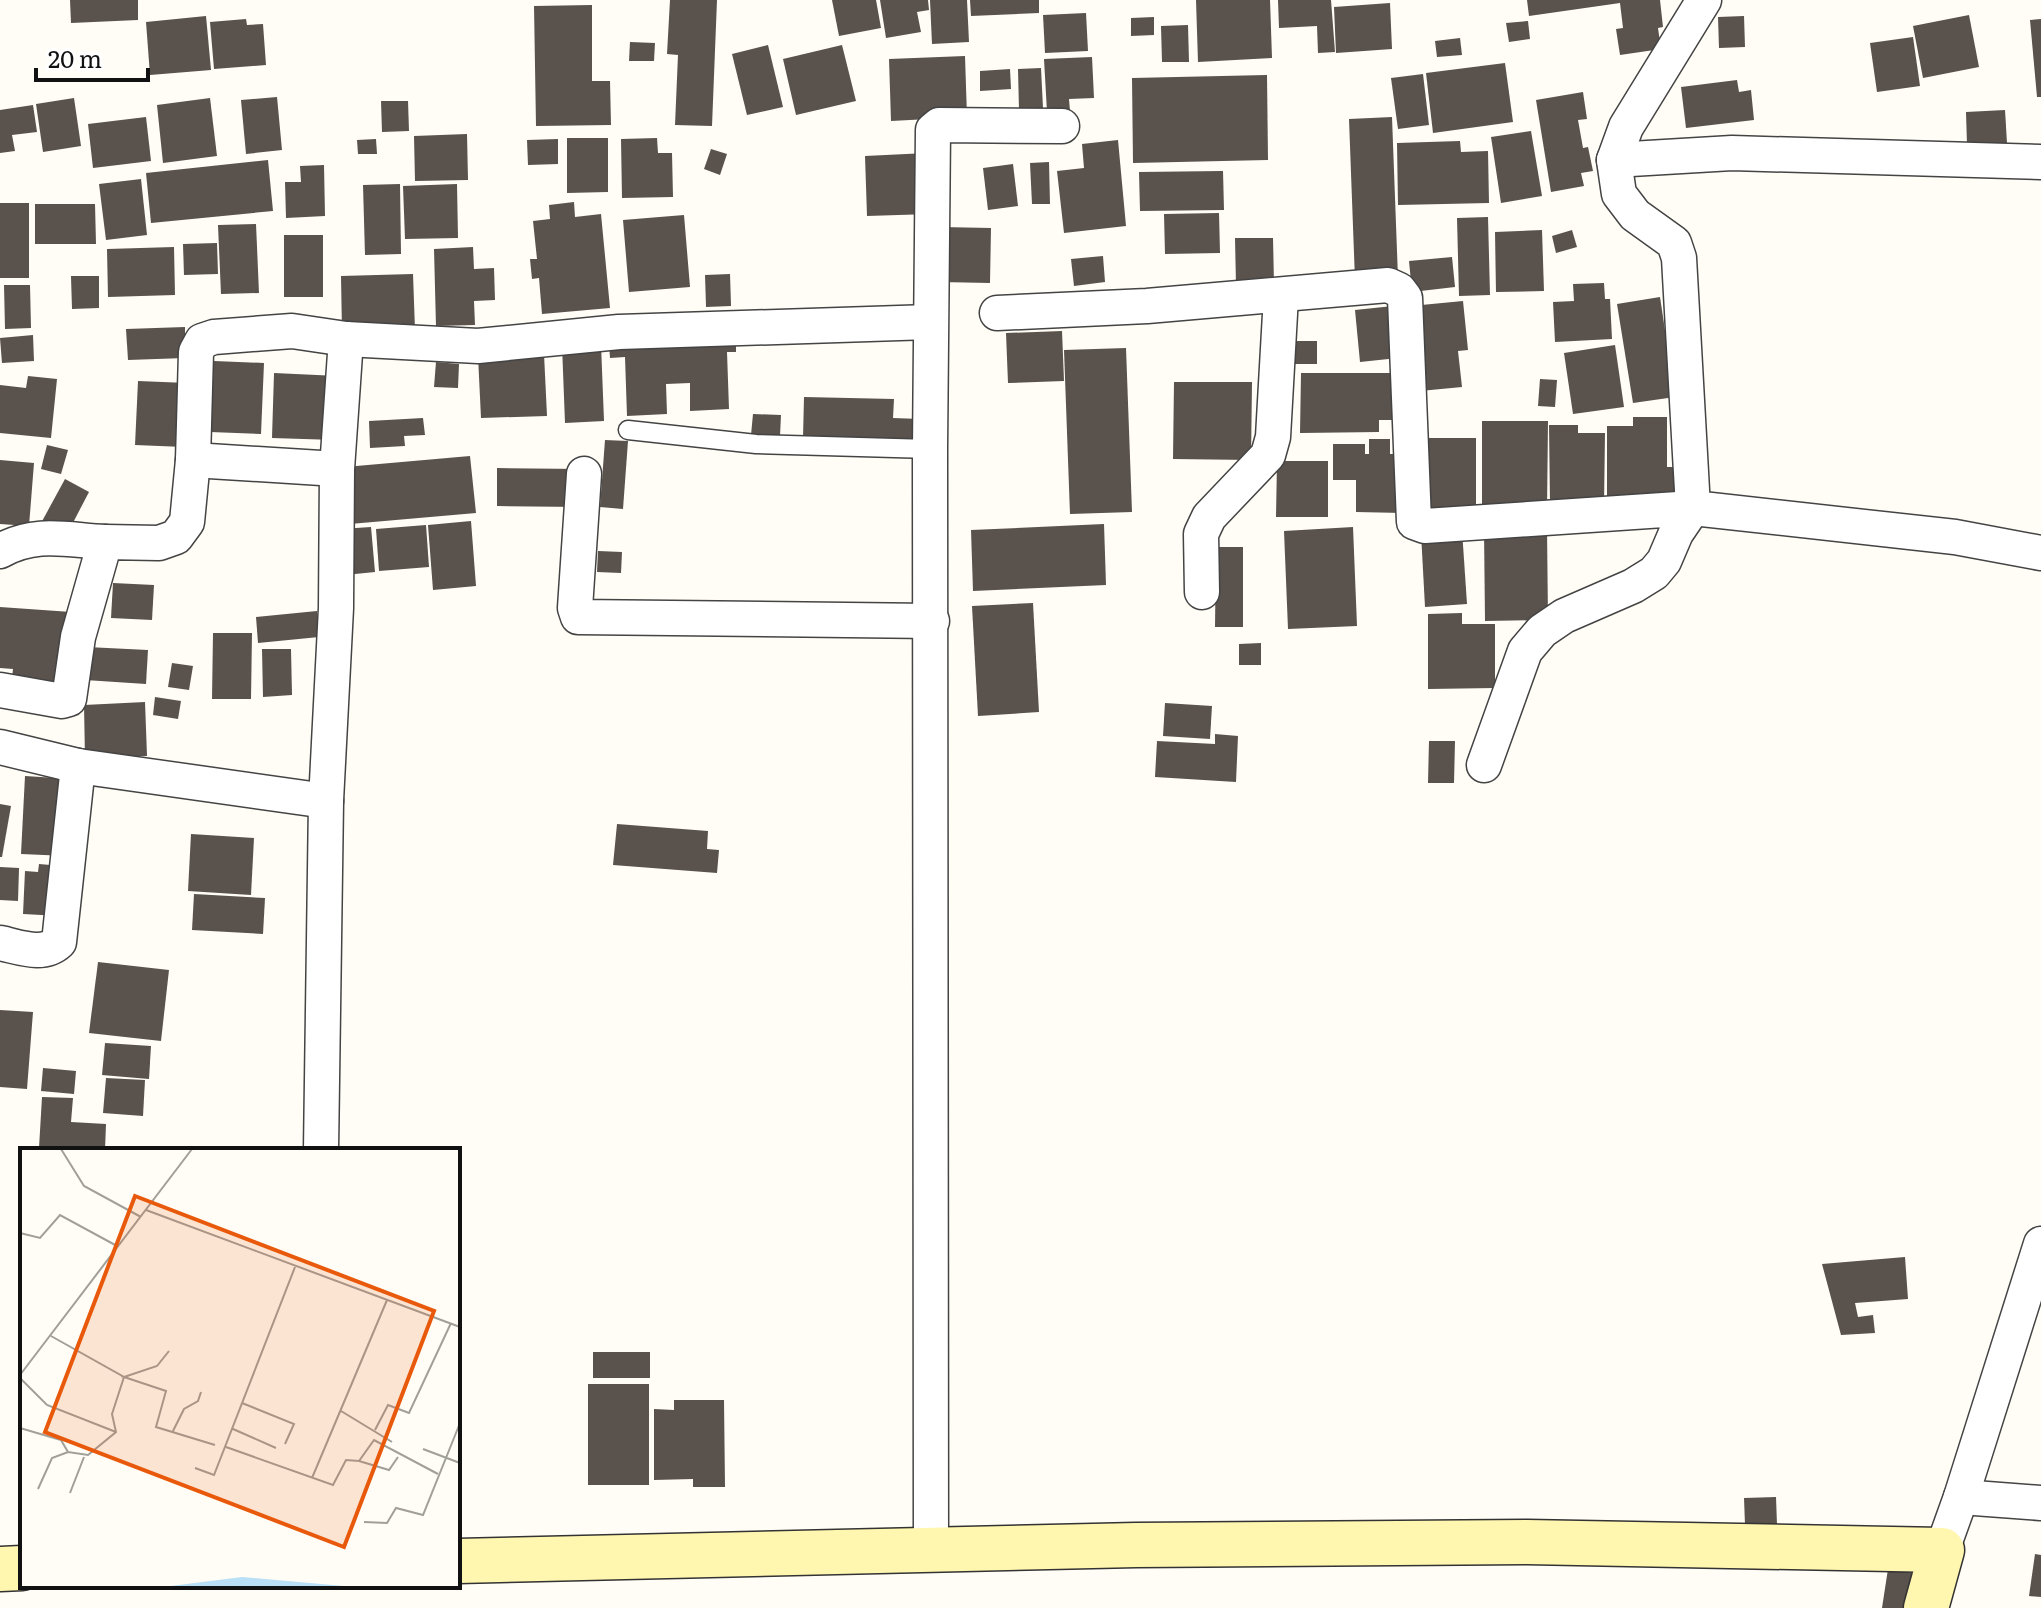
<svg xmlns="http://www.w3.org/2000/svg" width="2041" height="1608" viewBox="0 0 2041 1608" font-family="Literata,serif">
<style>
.building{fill:#5a524d}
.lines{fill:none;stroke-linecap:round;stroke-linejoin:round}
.lane-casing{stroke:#444;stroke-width:21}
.street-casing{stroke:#444;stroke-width:37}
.secondary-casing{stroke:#333;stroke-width:47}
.lane{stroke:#fff;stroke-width:18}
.street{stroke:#fff;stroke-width:34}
.secondary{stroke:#fff6b0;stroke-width:44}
.inset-road{fill:none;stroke:#a09f9a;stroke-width:2}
.view{fill:#e8590c;fill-opacity:0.15;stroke:#e8590c;stroke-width:4}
.inset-edge{fill:none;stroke:#111;stroke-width:4}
</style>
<rect width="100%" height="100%" fill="#fffdf5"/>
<g class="building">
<polygon points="70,0 138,0 138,20 71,23"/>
<polygon points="670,0 717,0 712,126 675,125 678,55 667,54"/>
<polygon points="832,0 876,0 881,28 839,36"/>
<polygon points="880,0 928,0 929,10 917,12 921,32 886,38"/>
<polygon points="930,0 967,0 969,42 932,44"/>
<polygon points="970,0 1039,0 1039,13 971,16"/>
<polygon points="1196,0 1270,0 1272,58 1198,62"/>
<polygon points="1278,0 1331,0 1335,52 1318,53 1317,26 1279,28"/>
<polygon points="1527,0 1660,0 1663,27 1658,28 1661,49 1620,55 1616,29 1623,28 1620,3 1529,16"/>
<polygon points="1390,3 1392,49 1336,53 1334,7"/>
<polygon points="592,5 592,81 610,81 611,125 536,126 534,6"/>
<polygon points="1086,13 1088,51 1045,53 1043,15"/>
<polygon points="1969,15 1979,67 1923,78 1913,26"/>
<polygon points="206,16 211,70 150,75 146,22"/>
<polygon points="1744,16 1745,47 1719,48 1718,17"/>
<polygon points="1154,17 1154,35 1131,36 1131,18"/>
<polygon points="246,19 247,25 263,24 266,65 214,69 210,22"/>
<polygon points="2041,19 2041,97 2037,97 2030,20"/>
<polygon points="1528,21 1530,39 1509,42 1506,23"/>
<polygon points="1188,25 1189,62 1162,62 1161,26"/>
<polygon points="1913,37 1920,86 1877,92 1870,43"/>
<polygon points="1460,38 1462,55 1437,57 1435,41"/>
<polygon points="630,42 655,43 654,61 629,61"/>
<polygon points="768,45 783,107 747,115 732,54"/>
<polygon points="842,45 856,101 796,115 783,59"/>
<polygon points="965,56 967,117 891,121 889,59"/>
<polygon points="1092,57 1094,98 1069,99 1070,111 1047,112 1044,59"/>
<polygon points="1505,63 1513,122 1433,133 1426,73"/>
<polygon points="1041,68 1043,108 1019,110 1018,69"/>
<polygon points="1010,69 1011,89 980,91 980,71"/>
<polygon points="1423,74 1429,125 1398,129 1391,78"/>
<polygon points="1267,75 1268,160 1133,163 1132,78"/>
<polygon points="1737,80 1739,92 1751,90 1754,120 1686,128 1681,87"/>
<polygon points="1583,92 1587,119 1578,120 1583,148 1588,147 1593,171 1581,173 1584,186 1551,192 1536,100"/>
<polygon points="277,97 282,150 246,154 241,100"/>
<polygon points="74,98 81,146 43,152 36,104"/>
<polygon points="210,98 217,156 163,163 157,105"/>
<polygon points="381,101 408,101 409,131 382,132"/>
<polygon points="33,105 37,132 12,135 15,151 0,153 0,110"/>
<polygon points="2005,110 2007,143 1967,145 1966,112"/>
<polygon points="146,117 151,161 93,168 88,124"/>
<polygon points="1392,117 1398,278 1355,280 1349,119"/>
<polygon points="1531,131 1542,196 1501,203 1491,137"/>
<polygon points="467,134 468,180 415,181 414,136"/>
<polygon points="567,138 608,138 608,192 567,193"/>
<polygon points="657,138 658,153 672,153 673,197 622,198 621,139"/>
<polygon points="376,139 377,154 358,154 357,140"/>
<polygon points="558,139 558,164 528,165 527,140"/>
<polygon points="1118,140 1126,226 1064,233 1057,171 1084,168 1082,144"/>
<polygon points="1460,141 1461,152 1488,151 1489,203 1398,205 1397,143"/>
<polygon points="711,149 727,154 720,175 704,169"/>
<polygon points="927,153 930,214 867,216 865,156"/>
<polygon points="268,160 273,211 151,223 146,173"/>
<polygon points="1049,162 1050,204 1032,204 1030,163"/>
<polygon points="1013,164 1018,206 988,210 983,168"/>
<polygon points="324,165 325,216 286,218 285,182 301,182 300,166"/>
<polygon points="1223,171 1224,210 1140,211 1139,172"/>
<polygon points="141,179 147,235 106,240 99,184"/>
<polygon points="400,184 401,254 365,255 363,185"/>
<polygon points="457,184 458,238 405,239 403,186"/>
<polygon points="574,202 575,217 601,214 610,308 542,314 539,278 532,279 530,259 537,259 533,221 550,219 549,205"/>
<rect x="0" y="203" width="29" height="75"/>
<polygon points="35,204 95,204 96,244 35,244"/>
<polygon points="1219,213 1220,253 1165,254 1164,214"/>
<polygon points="684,215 690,287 629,292 623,220"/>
<polygon points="1488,217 1490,295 1459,296 1457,218"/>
<polygon points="256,224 259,293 221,294 218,225"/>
<polygon points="941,227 991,228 990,283 940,282"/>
<polygon points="1542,230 1544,291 1496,292 1495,232"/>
<polygon points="1572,230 1577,247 1556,253 1552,236"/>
<rect x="284" y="235" width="39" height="62"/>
<polygon points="1235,238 1273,238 1274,284 1236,285"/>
<polygon points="217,243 218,274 184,275 183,244"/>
<polygon points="174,247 175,295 108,297 107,249"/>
<polygon points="473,247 474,269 494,268 495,300 474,301 475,325 436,326 434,249"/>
<polygon points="1103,256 1105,282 1074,286 1071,259"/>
<polygon points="1452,257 1455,287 1412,292 1409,261"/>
<polygon points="413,274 415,330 342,332 341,276"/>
<polygon points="730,274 731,306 706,307 705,275"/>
<polygon points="71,276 99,276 99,308 72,309"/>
<polygon points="1604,283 1605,299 1610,299 1612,339 1555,342 1553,302 1574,301 1573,284"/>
<polygon points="4,285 30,285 31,328 5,329"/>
<polygon points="1660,297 1675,397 1633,403 1617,304"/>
<polygon points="1463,301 1468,350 1458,351 1462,387 1420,391 1411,306"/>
<polygon points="1393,306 1398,358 1360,362 1355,310"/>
<polygon points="185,327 185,358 128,360 126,329"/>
<polygon points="1062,331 1064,381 1008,383 1006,333"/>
<polygon points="33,335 34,361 2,363 0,338"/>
<polygon points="736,337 736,352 727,352 729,409 690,411 690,383 666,384 667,414 627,416 625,357 610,358 609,343"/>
<rect x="1287" y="341" width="30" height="23"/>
<polygon points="601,344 604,421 565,423 562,345"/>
<polygon points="1615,345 1624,407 1573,414 1564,353"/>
<polygon points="1126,348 1132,512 1070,514 1064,350"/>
<polygon points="544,354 547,416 481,418 478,356"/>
<polygon points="214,361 264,363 261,434 210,432"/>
<polygon points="436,362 459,364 458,388 434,387"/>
<polygon points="274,373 338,376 335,440 272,438"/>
<polygon points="1301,373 1393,373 1392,420 1379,420 1379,432 1300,433"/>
<polygon points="28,376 57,379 51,438 0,433 0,385 26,388"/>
<polygon points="1540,379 1557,380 1555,407 1538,406"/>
<polygon points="138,381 187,383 184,447 135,445"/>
<polygon points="1174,382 1252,382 1251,460 1173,459"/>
<polygon points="804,397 894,399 893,418 920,419 919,441 803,438"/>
<polygon points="753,414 781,415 780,436 751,435"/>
<polygon points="1633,417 1667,417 1667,467 1679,467 1679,504 1607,504 1607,426 1633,426"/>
<polygon points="423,418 425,435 404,436 405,446 370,448 369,421"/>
<polygon points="1482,421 1548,421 1547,511 1482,511"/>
<polygon points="1549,425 1578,425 1578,433 1605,433 1604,505 1550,504"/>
<polygon points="1419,438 1476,438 1476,513 1418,514"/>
<polygon points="1369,439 1390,439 1390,454 1403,454 1403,513 1356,512 1356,480 1333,480 1333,444 1365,444 1365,454 1369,454"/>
<polygon points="605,440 628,441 623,509 600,507"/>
<polygon points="47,445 68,450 61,474 41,469"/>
<polygon points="470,456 476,513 350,524 345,467"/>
<polygon points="0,460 34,463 29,526 0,524"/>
<polygon points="1277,461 1328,461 1328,517 1276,517"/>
<polygon points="497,468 581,469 580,507 497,506"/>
<polygon points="65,479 89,492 65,538 40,525"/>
<polygon points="471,521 476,586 433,590 428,525"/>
<polygon points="1104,524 1106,585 973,591 971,530"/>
<polygon points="426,525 429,567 379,571 376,529"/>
<polygon points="371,527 375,572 345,575 341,529"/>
<polygon points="1353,527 1357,626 1288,629 1284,531"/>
<polygon points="1484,529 1547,529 1548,620 1485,621"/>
<polygon points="1462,530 1467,604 1425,607 1421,533"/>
<polygon points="1216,547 1243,547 1243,627 1215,627"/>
<polygon points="598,551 622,552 621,573 597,572"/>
<polygon points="113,583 154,585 152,620 111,618"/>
<polygon points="1033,603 1039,712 978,716 972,606"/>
<polygon points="0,607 71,612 65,690 11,686 13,669 0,668"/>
<polygon points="317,611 319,637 258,643 256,617"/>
<polygon points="1462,613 1462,624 1495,624 1495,688 1428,689 1428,614"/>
<polygon points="213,633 252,633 251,699 212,699"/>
<polygon points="1261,643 1261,665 1239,665 1239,644"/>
<polygon points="87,647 148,650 146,684 85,680"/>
<polygon points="262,649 291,649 292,695 263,697"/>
<polygon points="172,663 193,666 189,690 168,687"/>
<polygon points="155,697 181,701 178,719 153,715"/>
<polygon points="145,702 147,756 85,758 84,705"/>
<polygon points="1165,703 1212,706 1210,739 1163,736"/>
<polygon points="1215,734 1238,736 1236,782 1155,777 1157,741 1215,744"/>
<polygon points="1429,741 1455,741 1454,783 1428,783"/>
<polygon points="25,776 72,779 67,856 21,854"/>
<polygon points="0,804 11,806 2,857 0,857"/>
<polygon points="617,824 708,831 707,849 719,850 717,873 613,865"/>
<polygon points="191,834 254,838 251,895 188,891"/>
<polygon points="39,864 62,866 60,916 23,914 25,871 38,872"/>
<polygon points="0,867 19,868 18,901 0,900"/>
<polygon points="194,894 265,898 263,934 192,930"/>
<polygon points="98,962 169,970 161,1041 89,1033"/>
<polygon points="0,1010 33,1012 27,1089 0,1087"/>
<polygon points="105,1043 151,1046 149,1079 102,1075"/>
<polygon points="43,1068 76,1071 74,1094 41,1091"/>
<polygon points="106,1078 145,1080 143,1116 103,1113"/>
<polygon points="42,1097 73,1098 71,1122 106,1124 105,1150 39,1148"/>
<polygon points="1905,1257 1908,1299 1855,1303 1858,1317 1873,1315 1875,1333 1841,1335 1822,1264"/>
<rect x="593" y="1352" width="57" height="26"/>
<rect x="588" y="1384" width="61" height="101"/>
<polygon points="674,1400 724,1400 725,1487 693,1487 693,1479 654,1480 654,1409 674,1410"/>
<polygon points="1776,1497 1777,1525 1745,1525 1744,1498"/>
<polygon points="2035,1554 2041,1555 2041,1597 2029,1596"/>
<polygon points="1888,1569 1920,1574 1914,1608 1882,1608"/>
</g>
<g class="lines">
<g class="lane-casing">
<polyline id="lane" points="628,430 756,444 930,449"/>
</g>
<g class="street-casing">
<g id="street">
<polyline points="1704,0 1626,127 1614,160 1619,194 1635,215 1674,243 1679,258 1693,508 1955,537 2041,553"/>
<polyline points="1614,160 1732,153 2041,162"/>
<polyline points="997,313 1147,306 1388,285 1399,290 1405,298 1414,522 1425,526 1693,508 1676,533 1664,561 1654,573 1633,586 1564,616 1542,631 1525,651 1484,765"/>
<polyline points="193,460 337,469"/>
<polyline points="584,474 575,608 578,617 932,621"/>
<path d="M0,551C36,531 66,540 105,542"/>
<polyline points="1202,592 1201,534 1209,517 1268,455 1273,437 1281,296"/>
<polyline points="0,690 62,701 69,699 78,637 105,542 159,543 176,537 187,522 193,460 196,352 202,341 214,337 292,331 346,339 478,346 619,332 930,322"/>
<polyline points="0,747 78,766 326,801"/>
<path d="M0,943C20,947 43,957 59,942L78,766"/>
<polyline points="321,1150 326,801 336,608 337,469 346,339"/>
<polyline points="1961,1497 2041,1503"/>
<polyline points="1942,1550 1961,1497 2041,1244"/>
<polyline points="931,1552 930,449 933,130 939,125 1062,126"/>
</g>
</g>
<g class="secondary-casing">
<g id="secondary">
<polyline points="458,1561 1136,1545 1527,1542 1942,1550 1926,1608"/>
<polyline points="0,1569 22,1568"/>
</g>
</g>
<use href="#lane" class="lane"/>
<use href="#street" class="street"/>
<use href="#secondary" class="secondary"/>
</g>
<g transform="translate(20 1148)">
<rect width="440" height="440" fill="#fffdf5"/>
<path d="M222,429L335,439H143Z" fill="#b9e0f7"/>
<path class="inset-road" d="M41,1L64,38L121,69M126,62L440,179M0,85L20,90L40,67L97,98M149,203L137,218L104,229L146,243L136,279L195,297M0,227L172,1M0,230L27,257L96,284M222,255L274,276L265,296M321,263L372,294M0,280L41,292L48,304M213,281L256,300M355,282L368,257L389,265L431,175M153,283L164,261L178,253L181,244M206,299L313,337L326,312L339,313L354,292L418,326M403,301L440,315M339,313L369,322L378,309M175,320L194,327L275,119M292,330L367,152M18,341L32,310L48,304L68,307L96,284L92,266L104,229L31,188M50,345L64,309M344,374L367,375L376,360L403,367L440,275"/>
<path class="view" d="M115,48L414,163L324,399L25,284Z"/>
<rect width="440" height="440" class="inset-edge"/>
</g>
<path d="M36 68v12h112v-12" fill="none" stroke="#111111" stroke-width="4"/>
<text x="48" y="68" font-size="24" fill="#111111" stroke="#ffffff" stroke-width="6" paint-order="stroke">20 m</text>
</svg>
